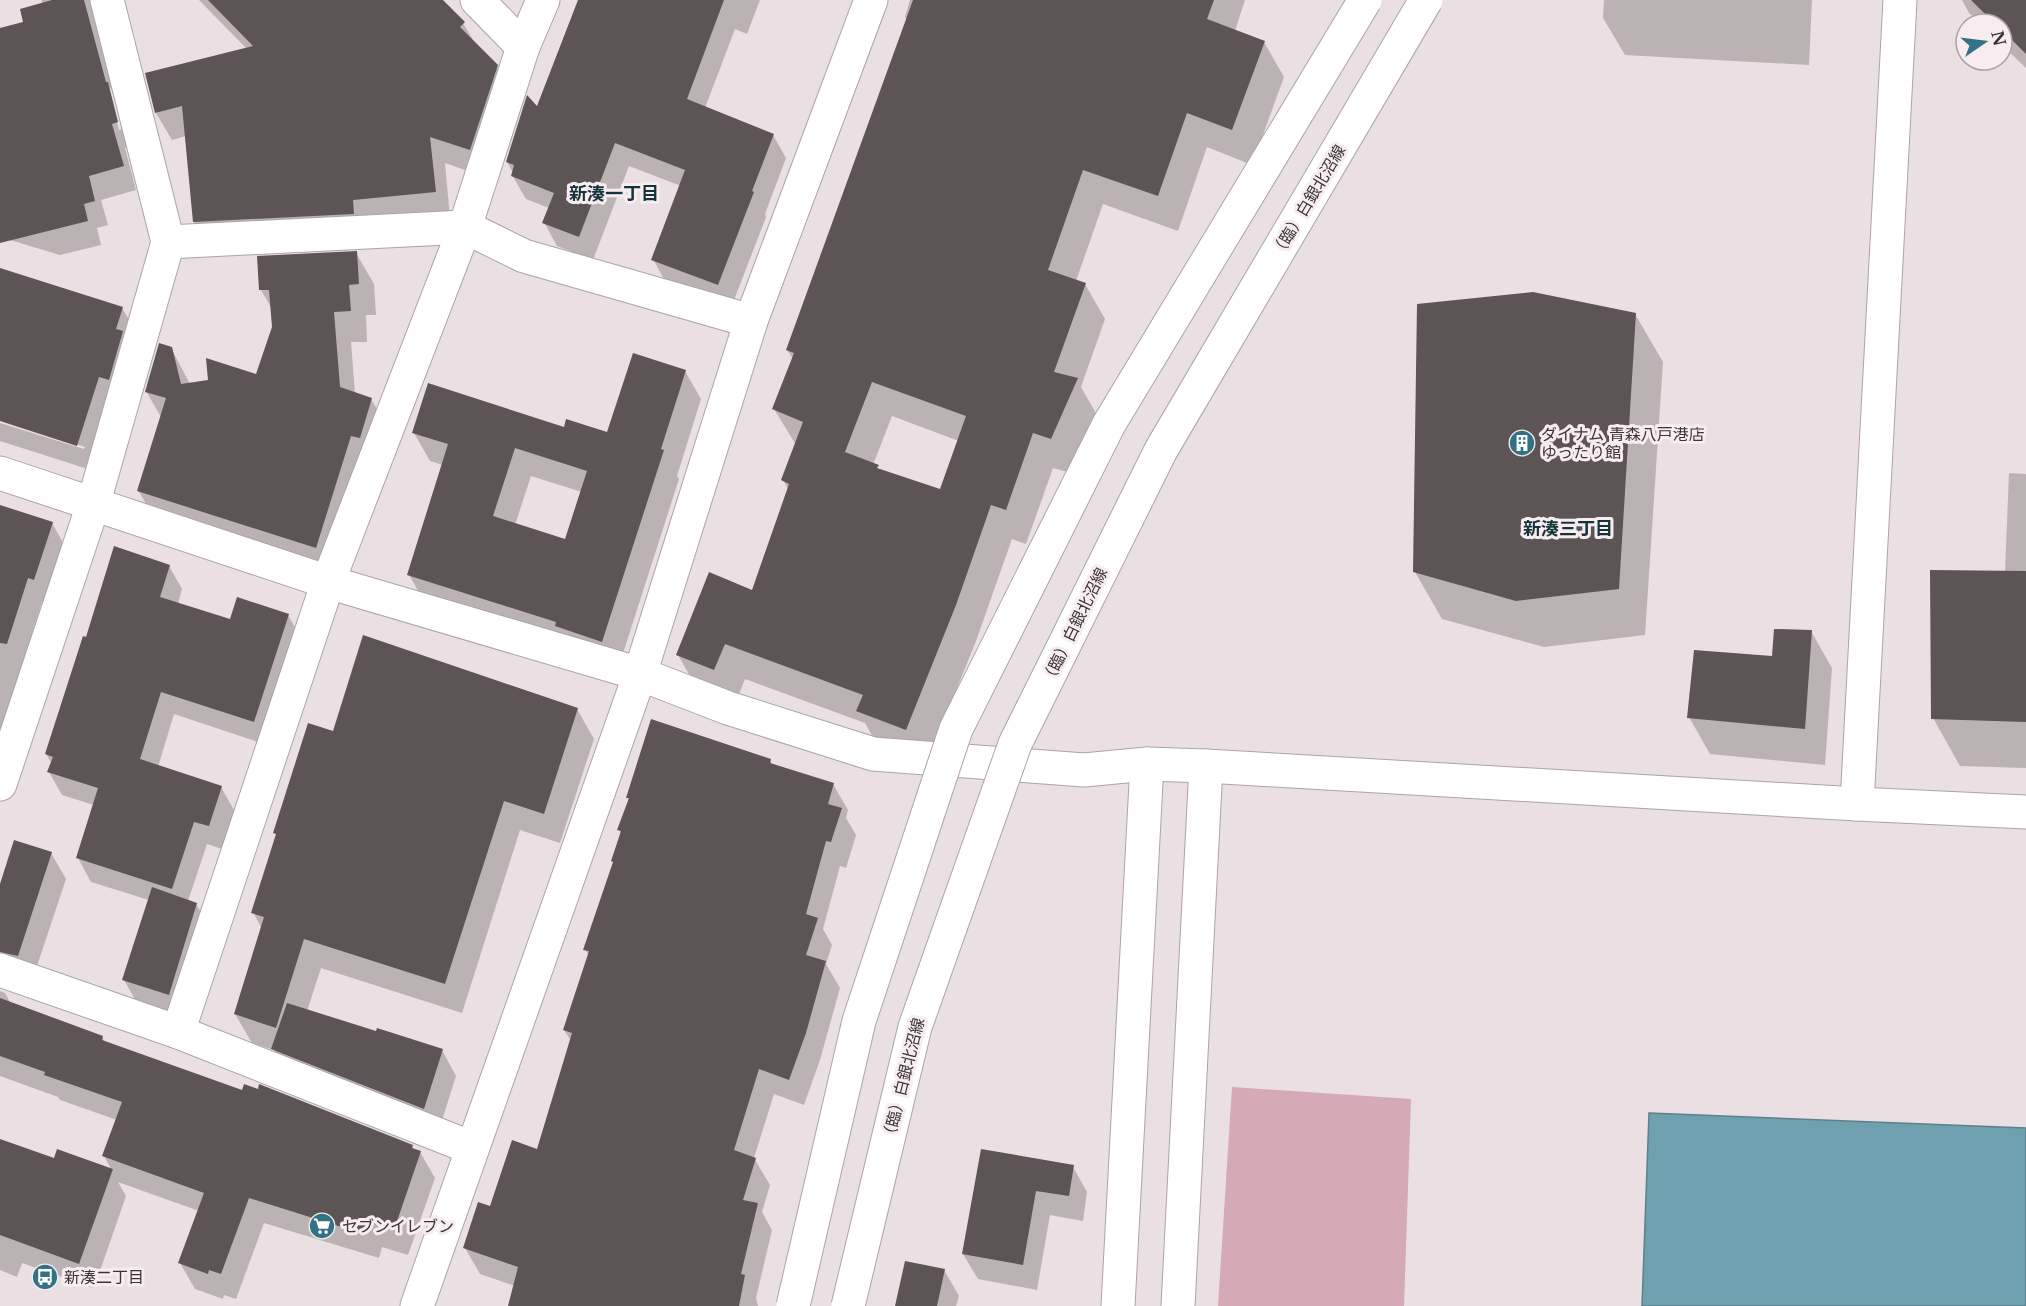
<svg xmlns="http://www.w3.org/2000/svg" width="2026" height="1306" viewBox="0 0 2026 1306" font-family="'Libre Baskerville','Noto Sans JP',serif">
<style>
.green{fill:#d5a9b6}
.water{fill:#6ea0b0;stroke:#5e808b;stroke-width:1.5}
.shadow{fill:#0003;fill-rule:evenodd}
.building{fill:#5d5456;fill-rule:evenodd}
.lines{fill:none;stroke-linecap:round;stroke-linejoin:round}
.minor-casing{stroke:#ada3a6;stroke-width:35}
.minor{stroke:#fff;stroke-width:33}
.minor-bridge-casing{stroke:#ada3a6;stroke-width:35;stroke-linecap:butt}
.minor-bridge{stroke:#fff;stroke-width:33}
.labels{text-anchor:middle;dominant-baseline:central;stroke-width:6;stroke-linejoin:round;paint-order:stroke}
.street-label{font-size:16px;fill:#393436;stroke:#f7ecef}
.poi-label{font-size:16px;fill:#393436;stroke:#f7ecef;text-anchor:start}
.neighbourhood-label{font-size:18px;font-weight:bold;fill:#14333c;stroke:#f7ecef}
</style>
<rect width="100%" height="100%" fill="#eadfe2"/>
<polygon class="green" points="1232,1087 1411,1099 1404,1306 1218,1306"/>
<polygon class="water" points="1649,1113 2026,1128 2026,1306 1642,1306"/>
<g class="shadow">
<path d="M42,0H91L117,99L131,146L125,148L136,190L101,200L108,225L97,228L101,245L60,255L0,237V29L25,23L42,4ZM108,86L112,90L122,129L119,130Z"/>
<polygon points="199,0 441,0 463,23 476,45 496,66 512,93 485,177 445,163 450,218 210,249 194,222 186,136 172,140 156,113 247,49"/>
<polygon points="580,0 760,0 747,34 735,29 705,108 773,135 786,158 765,214 766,217 731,308 666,283 653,259 681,186 629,166 593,260 557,246 544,222 549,208 526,199 512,175 513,173 507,162 538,109"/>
<path d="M910,0H1245L1235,31L1264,42L1284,77L1252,165L1207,147L1178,231L1103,204L1076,281L1085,284L1105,319L1081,387L1097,415L1071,473L1053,468L1026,544L1012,539L976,641L926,765L878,746L865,723L745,679L735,704L698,690L678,655L753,592L789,491L783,480L796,445L774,409L793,359L787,350L907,20L905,17ZM892,416L959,441L941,491L880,470L873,465Z"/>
<polygon points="1604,0 1812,0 1809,65 1625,55 1603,18"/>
<polygon points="1962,0 2026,0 2026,68 2002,45 2002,24 1981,24 1969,13"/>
<polygon points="356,253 374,284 376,315 366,315 367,342 351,342 355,394 371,399 389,430 333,578 156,521 138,490 161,417 146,391 171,348 190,384 257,376 273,327 272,309 261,290"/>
<polygon points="122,308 137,333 91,470 0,441 0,423 84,449 85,447 0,419 0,351"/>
<polygon points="1635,314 1663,362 1645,635 1544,647 1442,619 1415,572"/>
<path d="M685,371L701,399L677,476L679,479L618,669L425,603L409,575L443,465L430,461L414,433L565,429L608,434ZM531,476L582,492L566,541L515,525Z"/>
<polygon points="2009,473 2026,474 2026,768 1960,766 1933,718 2005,572"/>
<polygon points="0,506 52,523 66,548 48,604 42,602 0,733"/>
<polygon points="169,566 182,589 178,604 231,621 288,615 301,638 267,745 174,714 158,767 221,787 234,810 222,849 207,844 188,901 196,904 211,929 183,1020 138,1005 124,980 149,900 91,882 78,858 94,805 62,795 49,772 52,764 46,754 87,639"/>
<polygon points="1811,631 1832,668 1825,765 1710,754 1689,717"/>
<polygon points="577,709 594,739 560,843 520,830 462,1013 321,968 307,1011 377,1033 442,1050 456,1076 438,1133 287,1074 274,1050 252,1043 235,1014 262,929 253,912 277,836 275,833 334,733"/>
<polygon points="770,760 773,765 833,784 848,810 846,818 856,835 846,868 840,866 823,929 832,945 826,964 840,988 820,1060 804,1105 774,1094 754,1158 770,1185 762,1212 772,1230 756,1298 758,1306 509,1306 515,1286 480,1274 465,1248 491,1208 538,1150 571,1041 564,1030 589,956 585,949 614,863 621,834 619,830 629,801 627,797"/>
<polygon points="51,853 66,879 32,981 0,985 0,897"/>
<polygon points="0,991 5,993 11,1004 102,1037 106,1044 243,1092 412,1146 414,1150 420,1152 435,1178 408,1255 382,1247 379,1258 264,1223 236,1299 224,1295 223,1299 195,1289 180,1263 199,1211 118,1182 126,1196 94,1288 22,1263 17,1277 0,1270 0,1140 55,1160 112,1171 104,1156 117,1120 60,1100 58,1097 0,1076"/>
<polygon points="982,1151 1073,1167 1087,1192 1083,1221 1050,1215 1037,1290 978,1279 963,1254"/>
<polygon points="944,1270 959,1296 956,1306 897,1306"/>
</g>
<g class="building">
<polygon points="52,0 84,0 106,82 108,82 118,122 112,124 124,166 89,176 95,201 84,204 88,221 0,243 0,28 23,22 20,9"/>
<polygon points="208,0 443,0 465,22 460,27 498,65 470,150 430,137 436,192 353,200 354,214 193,222 182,106 155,113 145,73 253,46"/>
<polygon points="578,0 724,0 687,99 774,134 752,191 754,192 718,285 651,260 685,170 615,143 579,237 542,223 554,193 511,176 514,165 506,162 527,95 537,106"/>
<path d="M913,0H1214L1207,19L1265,41L1232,130L1187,113L1158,196L1083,170L1048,270L1086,283L1054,372L1078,378L1051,439L1033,433L1006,510L991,505L956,605L906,730L856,711L863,695L725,644L714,670L676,655L709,572L752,590L789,484L781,480L803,422L772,409L794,353L786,350ZM872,382L966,416L940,489L877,468L879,465L845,452Z"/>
<polygon points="1971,0 2026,0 2026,54 2002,30 2002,24 1995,24"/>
<polygon points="357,251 359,284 349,285 351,311 334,312 340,387 372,398 360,438 351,436 316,548 137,491 166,398 145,392 159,343 172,347 181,384 208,380 206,358 256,374 272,327 269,290 259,290 257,256"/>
<polygon points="0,268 123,307 116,329 123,331 109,380 99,377 77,446 0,421"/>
<polygon points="1533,292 1636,313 1619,589 1516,601 1413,572 1417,304"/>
<path d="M633,353L686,370L661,449L664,450L602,642L555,626L556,622L407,575L448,444L412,433L428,383L564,427L566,419L607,432ZM515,448L587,471L565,539L493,516Z"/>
<polygon points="0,505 53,522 34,580 28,578 7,644 0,643"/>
<polygon points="114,546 170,565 160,597 230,619 237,597 289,614 254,722 161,692 140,759 222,786 209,826 194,822 172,889 76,858 98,788 47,772 53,757 45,754 83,636 86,637"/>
<polygon points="1930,570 2026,571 2026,722 1931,719"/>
<polygon points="1774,629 1812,630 1805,729 1687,718 1694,650 1772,656"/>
<polygon points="363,635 578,708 544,814 504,801 445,984 304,939 276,1028 234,1014 264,917 251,913 276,834 273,833 308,723 333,731"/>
<polygon points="651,719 771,759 770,763 834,783 828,804 842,808 831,842 826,841 806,914 818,918 806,955 826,961 806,1033 789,1080 759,1069 734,1150 756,1158 743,1200 758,1203 741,1274 745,1275 739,1306 508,1306 518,1267 463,1248 478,1202 490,1206 512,1140 537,1149 572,1033 563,1030 589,951 583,950 613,862 611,861 621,831 617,830 629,798 626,798"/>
<polygon points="14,840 52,852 18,956 0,952 0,884"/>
<polygon points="152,887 197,903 169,995 122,980"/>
<polygon points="0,998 103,1036 102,1040 242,1090 244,1084 258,1089 259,1084 413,1145 412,1148 421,1151 394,1230 368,1222 364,1234 249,1198 221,1274 209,1270 208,1274 178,1263 204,1193 102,1156 122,1102 44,1075 45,1072 0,1056"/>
<polygon points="287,1003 376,1031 377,1028 443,1049 424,1109 271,1049"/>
<polygon points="0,1139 54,1158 57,1149 113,1169 79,1264 0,1235"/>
<polygon points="981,1149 1074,1165 1069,1196 1036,1191 1023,1265 962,1254"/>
<polygon points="905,1261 945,1269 937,1306 895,1306"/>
</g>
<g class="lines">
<g class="minor-casing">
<g id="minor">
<polyline points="477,0 523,47"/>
<polyline points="168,242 465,227 524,256 751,321"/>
<polyline points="0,473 328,582 640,674 728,708 873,754 1084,770 1147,764 1206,766 1857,804 2026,812"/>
<polyline points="0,784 93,505 168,242 107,0"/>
<polyline points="1857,804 1900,0"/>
<polyline points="0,970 178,1032 472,1148"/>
<polyline points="178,1032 328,582 465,227 523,47 543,0"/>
<polyline points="417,1306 640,674 751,321 871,0"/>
<polyline points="1118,1306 1147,764"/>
<polyline points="1178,1306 1206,766"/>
</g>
</g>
<use href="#minor" class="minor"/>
<g class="minor-bridge-casing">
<g id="minor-bridge">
<polyline points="793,1306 859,1021 956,729 1109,424 1365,0"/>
<polyline points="848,1306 915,1027 1015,744 1161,450 1426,0"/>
</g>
</g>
<use href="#minor-bridge" class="minor-bridge"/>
</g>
<defs>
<g id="building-disc" transform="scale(1.35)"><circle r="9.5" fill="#317285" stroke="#f7ecef"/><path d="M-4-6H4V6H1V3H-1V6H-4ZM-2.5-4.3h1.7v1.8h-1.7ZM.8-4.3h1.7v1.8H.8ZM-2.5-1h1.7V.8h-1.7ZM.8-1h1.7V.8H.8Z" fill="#fff"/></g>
<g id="supermarket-disc" transform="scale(1.35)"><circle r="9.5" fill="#317285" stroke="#f7ecef"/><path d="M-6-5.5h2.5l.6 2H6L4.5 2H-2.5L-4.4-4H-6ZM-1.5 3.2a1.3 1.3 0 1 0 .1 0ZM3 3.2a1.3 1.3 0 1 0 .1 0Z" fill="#fff"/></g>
<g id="bus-disc" transform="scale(1.35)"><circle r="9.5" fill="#317285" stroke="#f7ecef"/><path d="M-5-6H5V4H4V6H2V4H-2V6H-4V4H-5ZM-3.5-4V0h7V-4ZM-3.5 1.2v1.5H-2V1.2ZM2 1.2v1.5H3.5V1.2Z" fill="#fff"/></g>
</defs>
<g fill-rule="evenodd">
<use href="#building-disc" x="1522" y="443"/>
<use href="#supermarket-disc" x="322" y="1226"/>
<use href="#bus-disc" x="45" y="1277"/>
</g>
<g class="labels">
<g class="street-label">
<text transform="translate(1308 201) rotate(-59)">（臨）白銀北沼線</text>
<text transform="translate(1074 626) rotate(-64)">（臨）白銀北沼線</text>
<text transform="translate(903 1080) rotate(-76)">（臨）白銀北沼線</text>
</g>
<g class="poi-label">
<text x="1541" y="434">ダイナム 青森八戸港店<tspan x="1541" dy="18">ゆったり館</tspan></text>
<text x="342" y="1226">セブンイレブン</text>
<text x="64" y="1277">新湊二丁目</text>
</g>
<g class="neighbourhood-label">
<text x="614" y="194">新湊一丁目</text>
<text x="1568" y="529">新湊三丁目</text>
</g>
</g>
<g transform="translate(1984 42) rotate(76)"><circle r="28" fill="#f7ecef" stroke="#aba2a5" stroke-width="1.5"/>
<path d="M0-4.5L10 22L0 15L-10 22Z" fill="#317285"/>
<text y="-9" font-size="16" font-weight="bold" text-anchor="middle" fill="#393436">N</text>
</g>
</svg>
